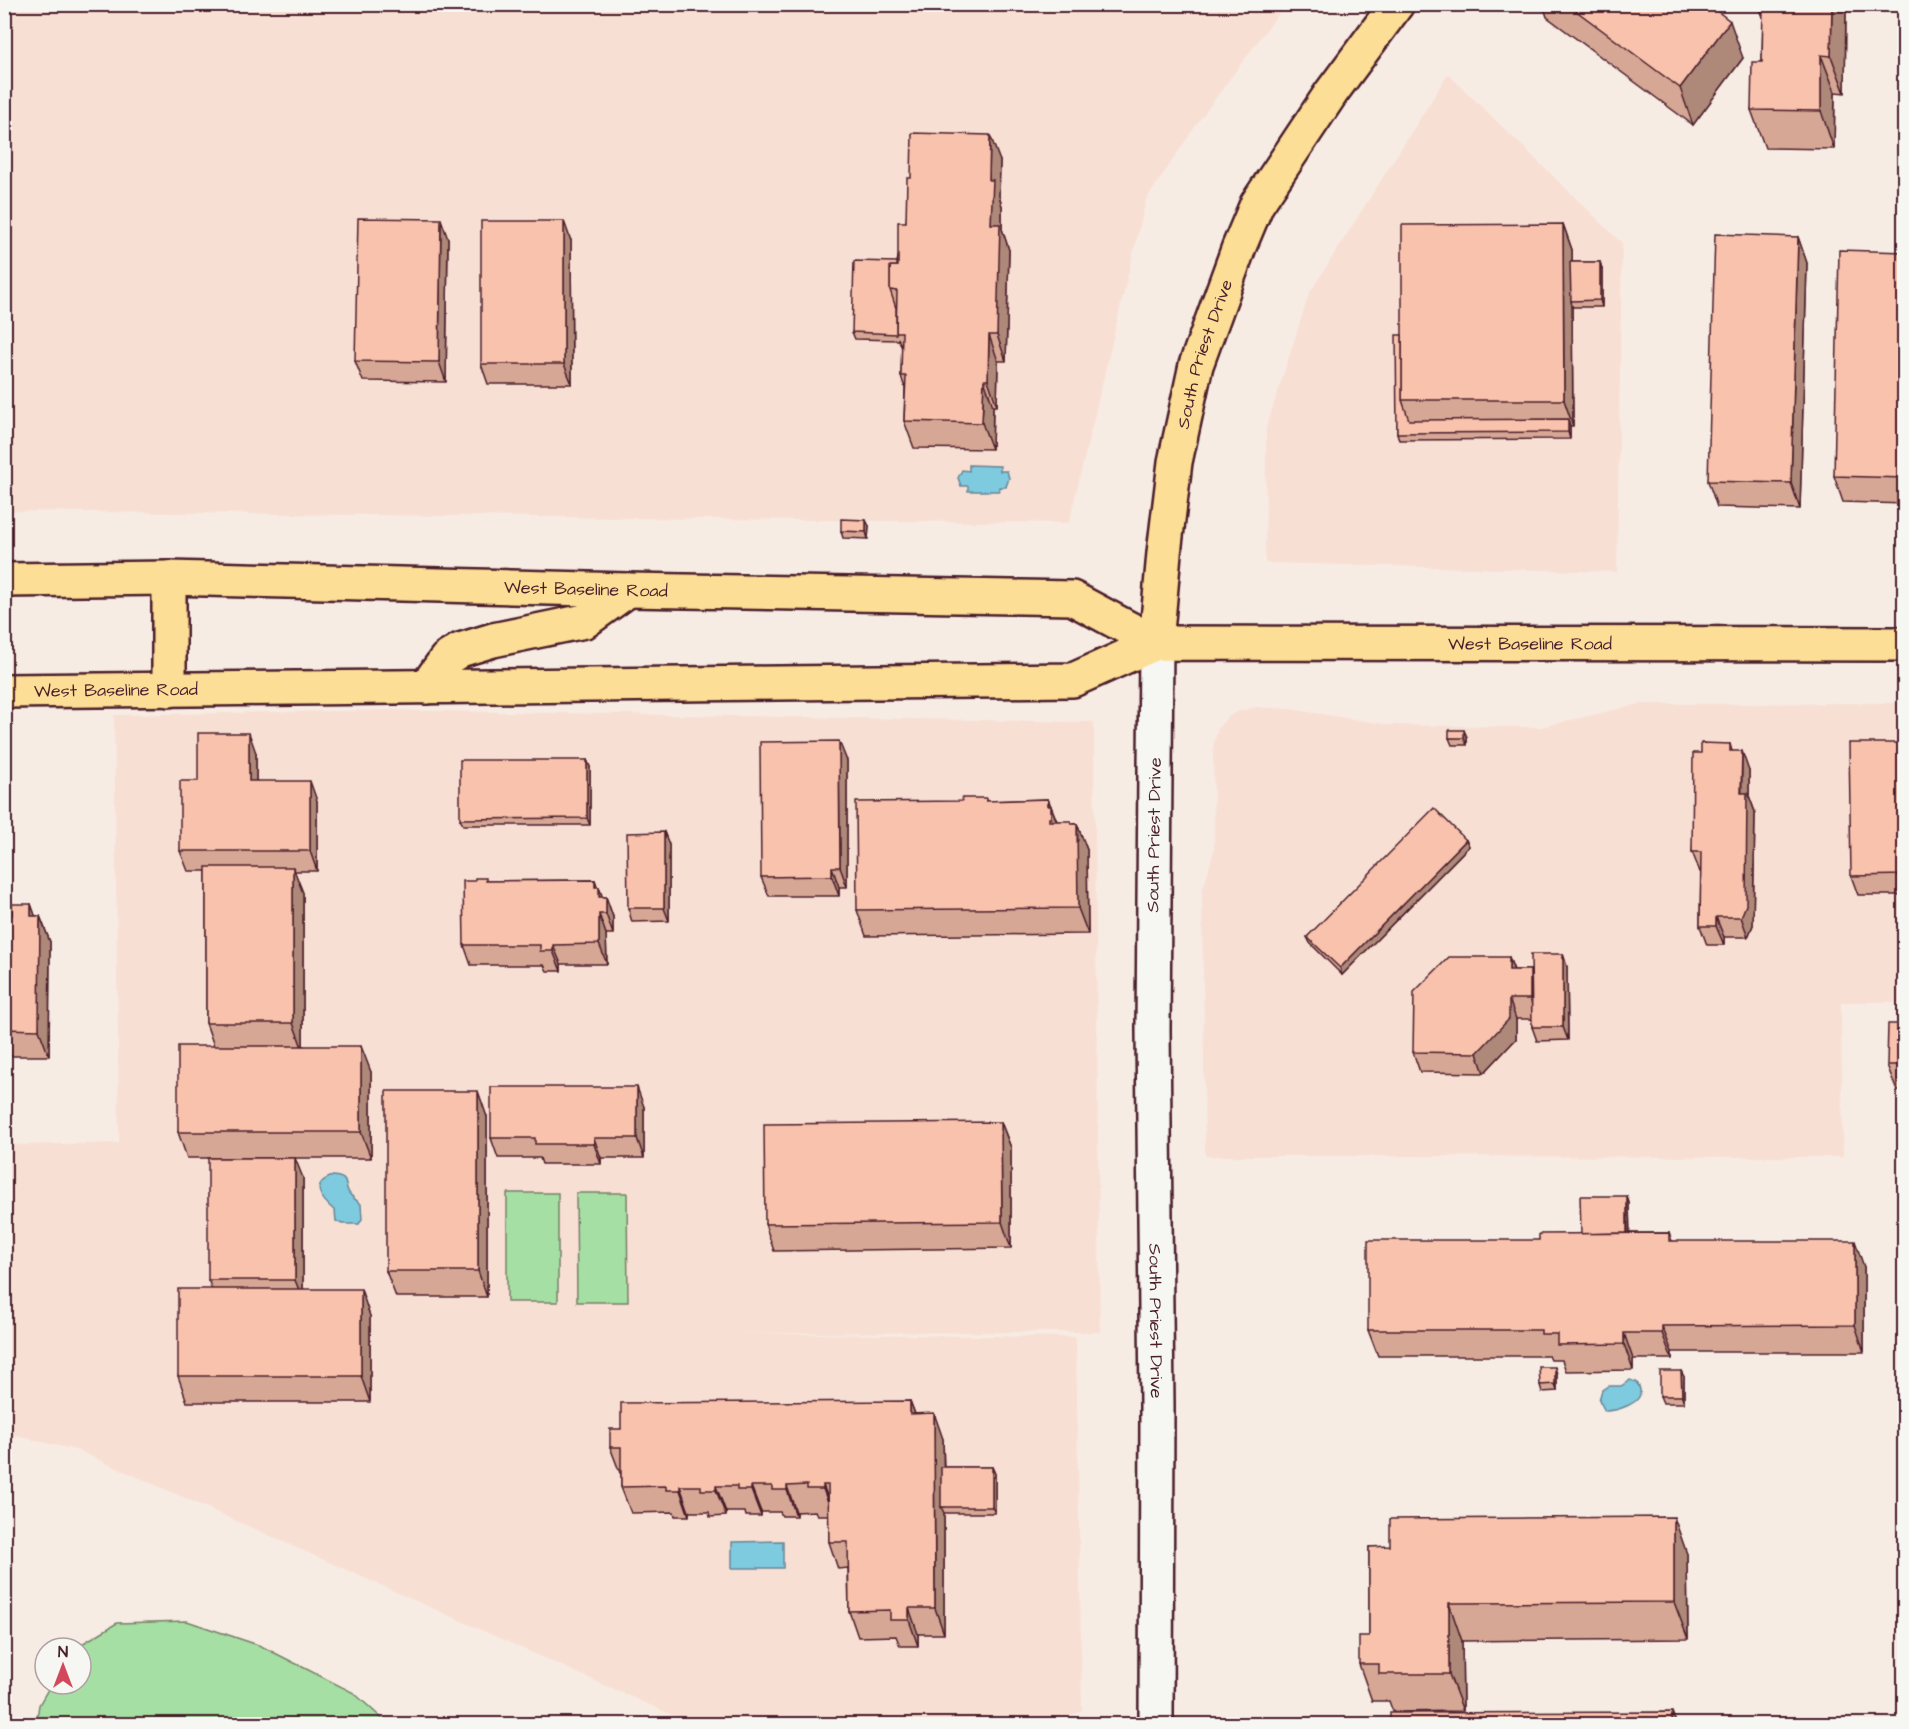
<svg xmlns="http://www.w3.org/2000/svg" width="1909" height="1729" viewBox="0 0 1909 1729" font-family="'Architects Daughter',sans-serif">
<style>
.built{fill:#f8dfd4}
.green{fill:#a5dfa4;stroke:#787f68;stroke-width:1.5}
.water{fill:#7ecade;stroke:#698696;stroke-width:1.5}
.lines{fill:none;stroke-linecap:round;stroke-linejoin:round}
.minor-casing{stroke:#4a1f2b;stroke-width:38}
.major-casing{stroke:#4a1f2b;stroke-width:38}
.minor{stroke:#f6f6f2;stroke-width:33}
.major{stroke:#fcde96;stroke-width:33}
.wall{fill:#d6a795;stroke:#4a1f2b;stroke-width:1.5}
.shaded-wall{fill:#ae8879;stroke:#4a1f2b;stroke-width:1.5}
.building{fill:#f9c2ad;stroke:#4a1f2b;stroke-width:1.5}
.labels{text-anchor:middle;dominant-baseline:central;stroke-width:4.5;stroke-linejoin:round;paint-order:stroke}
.street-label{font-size:18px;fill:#4a1f2b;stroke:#f6f6f2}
</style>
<rect width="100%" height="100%" fill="#f7ece4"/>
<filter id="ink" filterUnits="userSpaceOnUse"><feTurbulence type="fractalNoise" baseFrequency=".0167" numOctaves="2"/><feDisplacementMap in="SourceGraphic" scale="12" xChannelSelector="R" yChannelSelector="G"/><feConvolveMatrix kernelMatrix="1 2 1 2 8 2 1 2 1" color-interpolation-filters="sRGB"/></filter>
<g filter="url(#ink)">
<g class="built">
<polygon points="5,5 1285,5 1201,118 1146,200 1069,523 5,511"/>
<polygon points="1448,74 1622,243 1617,572 1265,563 1266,428 1309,294"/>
<polygon points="1904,703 1904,1002 1841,1002 1843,1157 1205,1156 1202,892 1214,850 1213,746 1218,728 1228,717 1236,712 1256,707 1290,709 1390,725 1541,727 1639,704"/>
<polygon points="391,710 1094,722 1100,1332 734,1333 1076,1337 1082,1711 1049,1724 692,1724 79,1451 5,1433 5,1145 119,1143 114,715"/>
</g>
<g class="green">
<rect x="507" y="1193" width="51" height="109"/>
<polygon points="576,1193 627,1193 628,1302 577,1302"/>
<polygon points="187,1621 261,1646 354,1693 388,1724 36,1724 39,1705 51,1684 81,1684 81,1648 75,1648 117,1623"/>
</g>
<g class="water">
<polygon points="969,465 1000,466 1000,471 1007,471 1009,478 1006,487 999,487 999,491 968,491 968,486 961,486 958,478 962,470 969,471"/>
<path d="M333,1176C350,1178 343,1183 349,1193C352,1197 357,1201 361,1204L362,1219L359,1224H342L336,1221L335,1211C322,1200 308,1184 333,1176Z"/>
<path d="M1630,1380C1636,1382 1639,1383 1640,1390C1643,1404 1615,1411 1605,1411L1599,1400L1602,1390L1608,1386H1621Z"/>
<polygon points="783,1541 783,1568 732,1568 732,1542"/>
</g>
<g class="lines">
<g class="minor-casing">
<g id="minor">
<path id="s1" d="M1156,643L1153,1030L1157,1405L1156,1724"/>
</g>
</g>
<g class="major-casing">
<g id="major">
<path id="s2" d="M4,580L169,578L628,590L1072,598L1156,643"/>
<path id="s3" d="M1156,643L1164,553L1175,462L1196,365L1239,247L1257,204L1331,93L1397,4"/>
<polyline points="426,687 446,659 460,650 493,640 585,621 628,590"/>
<polyline points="169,690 169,578"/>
<path id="s4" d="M4,691L1073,680L1156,643L1904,644"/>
</g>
</g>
<use href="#minor" class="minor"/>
<use href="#major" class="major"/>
</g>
<g class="wall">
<polygon points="1543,4 1708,4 1743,58 1693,125 1547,17"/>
<polygon points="1758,4 1846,4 1845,93 1835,92 1834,149 1765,148 1751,110 1762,62 1763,17"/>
<polygon points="1000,161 999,196 1002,206 1002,229 1009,250 1006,361 998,361 997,406 993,406 992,449 914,448 904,421 905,388 901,376 902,348 898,338 898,340 855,339 852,332 897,262 906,222 911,178"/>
<polygon points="1563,224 1572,250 1572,262 1600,262 1602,269 1602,307 1573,307 1572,306 1573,426 1570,426 1570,439 1399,440 1397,433 1402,335"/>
<polygon points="1798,237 1807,263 1800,509 1717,507 1708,481"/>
<polygon points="448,239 446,382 363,381 355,361"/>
<polygon points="571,241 572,384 488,384 481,364"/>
<polygon points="1905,252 1905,504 1843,502 1834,476"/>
<polygon points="869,526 868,539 843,538 841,531"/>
<polygon points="1467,737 1467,745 1452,745 1449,738"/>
<polygon points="1905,743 1905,895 1858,895 1851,876"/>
<polygon points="1730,744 1732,751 1749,771 1749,796 1755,812 1753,925 1748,937 1724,937 1724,945 1707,945 1700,926 1701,872 1700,872 1692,852 1701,753"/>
<polygon points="256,753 256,781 317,801 317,871 294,871 303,893 303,1046 371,1072 371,1158 187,1158 178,1132 214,1046 206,1023 206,871 188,871 180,851 198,781"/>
<polygon points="587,760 590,767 590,825 463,825 460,819"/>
<polygon points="847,761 847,887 839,887 839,896 769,896 761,877"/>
<polygon points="1048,799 1057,821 1077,824 1087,850 1088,934 866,936 857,910 987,801"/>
<polygon points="664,832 669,845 669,921 632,922 628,908"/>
<polygon points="1466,840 1469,846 1342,975 1310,943 1307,937"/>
<polygon points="595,880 597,887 599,887 602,897 606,897 613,917 613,934 606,934 607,964 561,964 561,971 547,971 544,965 471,965 464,945 487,881"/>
<polygon points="31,904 35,916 40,916 50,942 49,1056 4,1056 4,915 12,915"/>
<polygon points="1563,954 1567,967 1568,1040 1537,1041 1532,1027 1532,1019 1516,1019 1516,1039 1484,1073 1420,1072 1413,1052 1509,957 1514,970 1530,970 1531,974"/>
<polygon points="1905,1024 1905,1091 1897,1091 1887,1065"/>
<polygon points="644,1107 644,1158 601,1158 601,1164 542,1164 540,1158 498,1158 491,1138"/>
<polygon points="487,1117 487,1297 396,1297 386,1271"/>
<polygon points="1001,1122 1011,1148 1011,1248 774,1251 765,1224"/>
<polygon points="303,1178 303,1289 370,1316 370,1402 187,1402 178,1376 212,1289 208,1280"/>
<polygon points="1627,1196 1629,1203 1630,1233 1669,1233 1672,1241 1864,1267 1864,1352 1672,1352 1672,1359 1633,1359 1633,1370 1566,1371 1562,1360 1551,1360 1549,1356 1378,1356 1368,1330 1539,1240 1581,1234"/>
<polygon points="1681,1371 1684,1377 1684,1403 1663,1403 1660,1396"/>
<polygon points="1557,1374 1557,1391 1542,1392 1540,1385"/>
<polygon points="910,1401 915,1414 943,1439 944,1467 992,1467 995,1474 995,1513 944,1513 944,1634 918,1634 918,1646 900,1646 896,1636 858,1637 849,1611 848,1568 838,1569 829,1542 829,1515 817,1515 815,1511 796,1512 796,1516 782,1516 780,1512 761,1512 761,1516 746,1516 745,1512 726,1512 726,1516 710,1517 709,1512 689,1512 689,1516 675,1516 674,1512 631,1513 621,1487 621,1473 620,1473 610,1447 621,1429"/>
<polygon points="1369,1547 1687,1554 1688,1639 1462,1641 1463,1711 1393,1712 1389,1701 1372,1701 1359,1664 1369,1636"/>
</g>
<g class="shaded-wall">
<polygon points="1832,4 1846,4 1845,93 1831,56"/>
<polygon points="1730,21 1743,58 1693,125 1680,88"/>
<polygon points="1821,55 1835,92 1834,149 1821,111"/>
<polygon points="990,135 1000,161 999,196 1002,206 1002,229 1009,250 1006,361 997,335 989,180"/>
<polygon points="441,219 448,239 446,382 439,362"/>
<polygon points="564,221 571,241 572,384 564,364"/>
<polygon points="1563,224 1572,250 1572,301 1571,301 1572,306 1573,426 1564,400"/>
<polygon points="1798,237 1807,263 1800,509 1791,483"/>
<polygon points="1600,262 1602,269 1602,307 1600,300"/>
<polygon points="989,335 998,361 997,406 988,380"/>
<polygon points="984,380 993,406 992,449 982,423"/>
<polygon points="1568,419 1570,425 1570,439 1568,432"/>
<polygon points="866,520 869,526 868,539 866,532"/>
<polygon points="1464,730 1467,737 1467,745 1464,738"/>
<polygon points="249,733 256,753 256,801 249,781"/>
<polygon points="839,741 847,761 847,887 840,867"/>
<polygon points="1742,751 1749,771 1749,796 1755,812 1753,925 1748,937 1741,917"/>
<polygon points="587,760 590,767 590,825 587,818"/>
<polygon points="310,781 317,801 317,871 310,851"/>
<polygon points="1048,799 1061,832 1061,844 1051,818 1048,806"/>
<polygon points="1071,821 1078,841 1077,824 1087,850 1088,934 1078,908"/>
<polygon points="664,832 669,845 669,921 664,908"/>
<polygon points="1466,840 1469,846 1342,975 1340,968"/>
<polygon points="293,867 303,893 303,1050 293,1023"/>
<polygon points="832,867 839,887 839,896 832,876"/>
<polygon points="595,880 599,891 599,887 606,907 606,914 595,887"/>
<polygon points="606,897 613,917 613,934 606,914"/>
<polygon points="31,904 40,929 40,916 50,942 49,1056 39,1030 31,916"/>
<polygon points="599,914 606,934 607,964 599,944"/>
<polygon points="1716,917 1724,937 1724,945 1716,926"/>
<polygon points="553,945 561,964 561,971 553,951"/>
<polygon points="1563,954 1567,967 1568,1040 1563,1027"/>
<polygon points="1509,957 1516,977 1509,970"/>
<polygon points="1530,970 1537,990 1537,1019 1530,999"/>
<polygon points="1509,999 1516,1019 1516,1039 1484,1073 1477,1053"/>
<polygon points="361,1046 371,1072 371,1158 361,1132"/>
<polygon points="637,1087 644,1107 644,1158 637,1138"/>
<polygon points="478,1091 487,1117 487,1297 478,1271"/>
<polygon points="1001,1122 1011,1148 1011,1248 1002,1222"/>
<polygon points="594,1138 601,1158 601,1164 594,1144"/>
<polygon points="295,1158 303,1178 303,1300 295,1280"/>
<polygon points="1627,1196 1629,1203 1630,1259 1628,1253"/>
<polygon points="1855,1241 1864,1267 1864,1352 1855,1325"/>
<polygon points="361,1289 370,1316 370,1402 361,1376"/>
<polygon points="1662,1326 1672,1352 1672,1359 1662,1333"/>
<polygon points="1624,1333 1633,1359 1633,1370 1624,1344"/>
<polygon points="1555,1367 1557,1374 1557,1391 1555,1384"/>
<polygon points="1681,1371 1684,1377 1684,1403 1682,1396"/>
<polygon points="910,1401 920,1427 910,1414"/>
<polygon points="934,1413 943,1439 944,1507 941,1507 944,1513 944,1634 935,1608"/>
<polygon points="992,1467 995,1474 995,1513 992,1507"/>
<polygon points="823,1485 833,1511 833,1515 823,1489"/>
<polygon points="680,1486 689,1512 689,1516 680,1490"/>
<polygon points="716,1486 726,1512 726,1516 716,1490"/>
<polygon points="751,1486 761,1512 761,1516 751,1490"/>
<polygon points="787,1486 796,1512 796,1516 787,1490"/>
<polygon points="1674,1517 1687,1554 1688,1639 1674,1602"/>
<polygon points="1449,1603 1462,1641 1463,1711 1449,1674"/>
<polygon points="909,1608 918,1634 918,1646 909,1620"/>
<polygon points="1672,1712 1677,1725 1672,1725"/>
</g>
<g class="building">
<polygon points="1567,4 1708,4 1730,21 1680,88"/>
<polygon points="1763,4 1832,4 1831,56 1821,55 1821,111 1751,110 1752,62 1762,62"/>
<polygon points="912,133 990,135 989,180 993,180 991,224 1000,224 997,335 989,335 988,380 984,380 982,423 904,421 906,376 901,376 902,332 896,332 897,291 890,290 890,266 898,266 898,222 906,222 907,178 911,178"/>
<polygon points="358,218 441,219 439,362 355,361"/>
<rect x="481" y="221" width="83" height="143"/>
<polygon points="1563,224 1564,400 1402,400 1402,225"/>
<polygon points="1715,234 1798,237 1791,483 1708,481"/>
<polygon points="1839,250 1905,252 1905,478 1834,476"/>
<polygon points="854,261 897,262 897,266 890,266 890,290 896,308 896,334 852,332"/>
<polygon points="1570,262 1600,262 1600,300 1571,301"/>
<polygon points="1396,335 1402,335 1402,400 1409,420 1568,419 1568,432 1397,433"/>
<polygon points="841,519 866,520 866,532 841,531"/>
<rect x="1449" y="730" width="15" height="8"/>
<polygon points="198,733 249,733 249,781 310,781 310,851 180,851 180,781 198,781"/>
<polygon points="839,741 840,867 832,867 832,876 761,877 760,742"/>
<polygon points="1701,743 1730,744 1730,751 1742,751 1741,793 1747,793 1746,905 1741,917 1716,917 1716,926 1700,926 1701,852 1692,852 1693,753 1701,753"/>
<polygon points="1849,743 1905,743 1905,875 1851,876"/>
<polygon points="460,760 587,760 587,818 460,819"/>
<polygon points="962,798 986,798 986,801 1048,799 1048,806 1051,806 1051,818 1049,818 1049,821 1071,821 1071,824 1077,824 1078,908 857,910 856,802 962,801"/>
<polygon points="1434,808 1466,840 1340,968 1307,937"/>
<polygon points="664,832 664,908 628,908 627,833"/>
<rect x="206" y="867" width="87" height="156"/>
<polygon points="475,878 486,878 486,881 595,880 595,887 599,887 599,897 606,897 606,914 599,914 599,944 553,945 553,951 540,951 540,945 464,945 463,881 475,881"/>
<polygon points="12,904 31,904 31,916 40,916 39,1030 4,1029 4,915 12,915"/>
<polygon points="1531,954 1563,954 1563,1027 1532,1027"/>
<polygon points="1449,957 1509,957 1509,970 1530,970 1530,999 1509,999 1509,1019 1477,1053 1413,1052 1414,992"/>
<polygon points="1888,1024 1905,1024 1905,1065 1887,1065"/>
<rect x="178" y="1046" width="183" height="86"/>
<polygon points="491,1087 637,1087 637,1138 594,1138 594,1144 535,1144 535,1138 491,1138"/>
<rect x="386" y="1091" width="92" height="180"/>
<polygon points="1001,1122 1002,1222 765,1224 764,1124"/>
<rect x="208" y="1158" width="87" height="122"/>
<polygon points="1580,1196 1627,1196 1627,1233 1581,1234"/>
<polygon points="1669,1233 1669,1241 1855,1241 1855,1325 1662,1326 1662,1333 1624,1333 1624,1344 1557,1345 1557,1334 1541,1334 1541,1330 1368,1330 1368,1240 1539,1240 1539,1234"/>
<rect x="178" y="1289" width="183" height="87"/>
<polygon points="1539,1367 1555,1367 1555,1384 1540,1385"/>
<polygon points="1660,1371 1681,1371 1682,1396 1660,1396"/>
<polygon points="910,1401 910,1414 934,1413 935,1608 909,1608 909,1620 890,1620 890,1610 849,1611 848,1542 829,1542 828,1485 823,1485 823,1489 807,1489 807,1485 787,1486 787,1490 772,1490 772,1486 751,1486 751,1490 737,1490 737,1486 716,1486 716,1490 701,1490 701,1486 680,1486 680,1490 666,1490 666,1486 621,1487 621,1447 610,1447 610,1429 621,1429 621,1403"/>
<rect x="941" y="1467" width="51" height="40"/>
<polygon points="1674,1517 1674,1602 1449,1603 1449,1674 1379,1674 1379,1664 1359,1664 1359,1636 1369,1636 1369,1547 1390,1546 1390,1519"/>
<polygon points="1672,1712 1672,1725 1390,1725 1390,1713"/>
</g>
</g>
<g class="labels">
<g class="street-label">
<text stroke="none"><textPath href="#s3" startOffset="294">South Priest Drive</textPath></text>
<text stroke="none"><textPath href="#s2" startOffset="582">West Baseline Road</textPath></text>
<text stroke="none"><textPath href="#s4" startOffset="1534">West Baseline Road</textPath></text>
<text stroke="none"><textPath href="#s4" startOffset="112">West Baseline Road</textPath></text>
<text transform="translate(1154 835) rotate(-89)">South Priest Drive</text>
<text stroke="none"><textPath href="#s1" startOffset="678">South Priest Drive</textPath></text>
</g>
</g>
<rect width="1909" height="1729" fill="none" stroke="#f6f6f2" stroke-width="24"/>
<rect x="12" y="12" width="1885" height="1705" fill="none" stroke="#4a1f2b" stroke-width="2" filter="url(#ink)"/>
<g transform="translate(63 1666)"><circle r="28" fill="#f6f6f2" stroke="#b1a0a2" stroke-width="1.5"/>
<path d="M0-4.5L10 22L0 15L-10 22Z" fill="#d1495b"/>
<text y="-9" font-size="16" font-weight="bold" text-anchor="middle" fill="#4a1f2b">N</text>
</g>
</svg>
